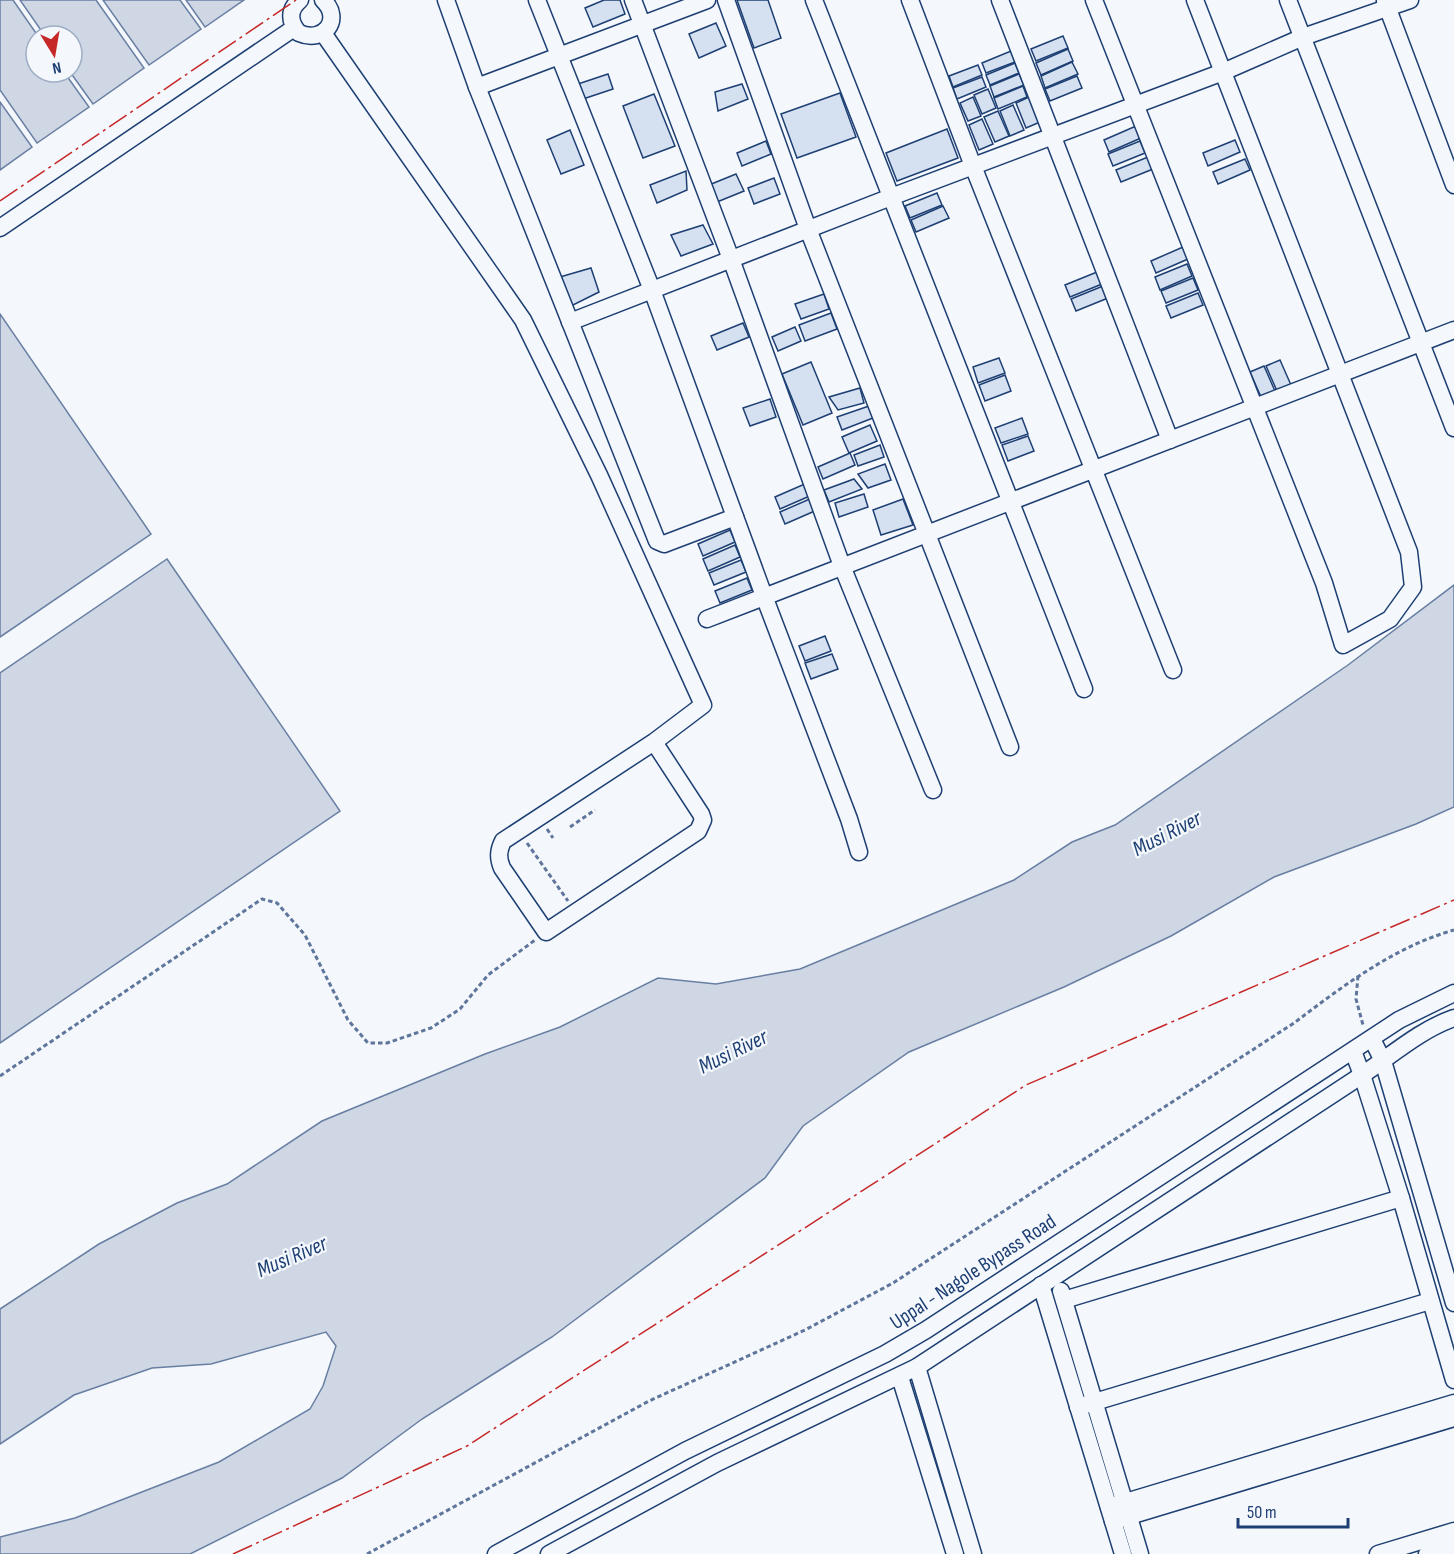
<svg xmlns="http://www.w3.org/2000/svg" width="1454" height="1554" viewBox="0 0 1454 1554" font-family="'Sofia Sans Condensed',sans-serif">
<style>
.water{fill:#cfd7e4;stroke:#687fa3;stroke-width:1.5}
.building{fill:#d5e0f0;stroke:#1d3f73;stroke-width:1.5}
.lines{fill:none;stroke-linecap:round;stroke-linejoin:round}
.minor-casing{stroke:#1d3f73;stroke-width:19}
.path{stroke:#5e769c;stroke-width:3;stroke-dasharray:4.5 3;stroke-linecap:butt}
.minor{stroke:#f4f7fb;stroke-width:16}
.power{stroke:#c62828;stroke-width:1.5;stroke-dasharray:21 4.5 3 4.5;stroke-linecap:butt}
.labels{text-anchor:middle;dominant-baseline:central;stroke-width:4.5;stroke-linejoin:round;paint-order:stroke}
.street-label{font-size:21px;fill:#1d3f73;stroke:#f4f7fb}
.water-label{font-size:22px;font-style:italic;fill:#1d3f73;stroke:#f4f7fb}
</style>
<rect width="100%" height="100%" fill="#f4f7fb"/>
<g class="water">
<polygon points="0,0 13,0 38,36 36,36 36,72 64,72 89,107 37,143 0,90"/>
<polygon points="20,0 96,0 144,68 93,104 70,72 72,72 72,36 45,36"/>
<polygon points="103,0 180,0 201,29 149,65"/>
<polygon points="186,0 244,0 205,27"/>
<polygon points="0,102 32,147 0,170"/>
<polygon points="0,314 151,534 0,637"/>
<polygon points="167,559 340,811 0,1043 0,673"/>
<polygon points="1454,585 1454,807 1416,824 1274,877 1171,936 1064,987 909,1052 803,1126 765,1178 552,1337 422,1419 342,1478 190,1554 0,1554 0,1537 75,1518 219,1462 310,1409 323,1386 336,1346 326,1332 211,1364 152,1368 74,1395 0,1444 0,1309 99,1244 177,1203 227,1184 322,1121 485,1054 560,1027 658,978 716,984 800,969 1014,880 1072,842 1115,825 1348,665"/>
</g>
<g class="building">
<polygon points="604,0 620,0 625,14 593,27 585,8"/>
<polygon points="737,0 768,0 781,38 754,48"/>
<polygon points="716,23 726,46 699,58 689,34"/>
<polygon points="1063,36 1068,48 1036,61 1031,49"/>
<polygon points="1068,49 1073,61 1041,75 1036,63"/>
<polygon points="1011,51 1015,62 986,73 982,63"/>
<polygon points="1072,62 1078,74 1045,88 1041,76"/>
<polygon points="1015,63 1019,73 990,85 986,75"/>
<polygon points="978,65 982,75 953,87 949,76"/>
<polygon points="608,74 613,89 583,99 578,84"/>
<polygon points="1019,74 1024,85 994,97 990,86"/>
<polygon points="1077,76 1082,88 1050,101 1045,89"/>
<polygon points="982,77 986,87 957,99 953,88"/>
<polygon points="742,84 748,99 718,111 715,92"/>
<polygon points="1023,86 1027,97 998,109 994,98"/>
<polygon points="988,89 996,108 982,114 974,95"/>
<polygon points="840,93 856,137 797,158 781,114"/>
<polygon points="654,94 675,146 643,158 623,106"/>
<polygon points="973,97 981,116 968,121 960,103"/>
<polygon points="1029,97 1040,122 1026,128 1016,103"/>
<polygon points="1013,105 1024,130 1010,136 1000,111"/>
<polygon points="998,111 1009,136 995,142 984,117"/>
<polygon points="982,119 993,144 979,150 969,125"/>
<polygon points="1136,126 1141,138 1109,152 1104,140"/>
<polygon points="947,129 958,158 897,181 886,153"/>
<polygon points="570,130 584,165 561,174 547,140"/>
<polygon points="1235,140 1240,152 1208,166 1203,153"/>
<polygon points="766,141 771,154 742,166 737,153"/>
<polygon points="1140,141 1145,153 1113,166 1108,154"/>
<polygon points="1148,157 1153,169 1121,182 1116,170"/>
<polygon points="1245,159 1250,170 1218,184 1213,172"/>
<polygon points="686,171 687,190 657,203 650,185"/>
<polygon points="736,174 744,191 717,202 709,185"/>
<polygon points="774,178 780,194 754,204 748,188"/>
<polygon points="937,193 942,205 910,218 905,206"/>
<polygon points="943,206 949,218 916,232 911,220"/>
<polygon points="703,225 713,244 681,256 671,235"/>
<polygon points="1183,247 1188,259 1156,273 1151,261"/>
<polygon points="1187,264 1192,276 1160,290 1155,277"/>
<polygon points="591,268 599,292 565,309 553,279"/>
<polygon points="1097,272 1102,284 1070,297 1065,285"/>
<polygon points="1193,278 1198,290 1166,303 1161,291"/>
<polygon points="1103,286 1108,298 1076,311 1071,299"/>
<polygon points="1198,293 1203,305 1171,318 1166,306"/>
<polygon points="824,294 829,309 801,319 795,304"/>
<polygon points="831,313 837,329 805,341 799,325"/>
<polygon points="743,323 749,337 717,350 711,336"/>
<polygon points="795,327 801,341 778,351 772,337"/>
<polygon points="999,358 1005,373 978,383 973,367"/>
<polygon points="1280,360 1291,385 1277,391 1266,366"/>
<polygon points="811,362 832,413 803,425 782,374"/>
<polygon points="1264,366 1275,391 1261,397 1250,372"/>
<polygon points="1005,375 1011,391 985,401 979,385"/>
<polygon points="860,388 864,403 838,410 829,397"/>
<polygon points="770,399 776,417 750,426 743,408"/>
<polygon points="869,406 873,418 842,430 837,417"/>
<polygon points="1022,418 1028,434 1001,443 995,428"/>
<polygon points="870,425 877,441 849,453 842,437"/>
<polygon points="1028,436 1034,451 1008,461 1002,445"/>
<polygon points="880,445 884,457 858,466 854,455"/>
<polygon points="850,453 855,465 823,479 818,467"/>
<polygon points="885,464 891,480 868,488 858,474"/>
<polygon points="854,479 862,489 829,502 824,490"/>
<polygon points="807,483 812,495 780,509 775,497"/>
<polygon points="864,494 868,507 839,517 835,503"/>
<polygon points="812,498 817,510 785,524 780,512"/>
<polygon points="903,499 913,525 881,535 873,510"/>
<polygon points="730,530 735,542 703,556 698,544"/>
<polygon points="735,545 740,557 708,571 703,559"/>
<polygon points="741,560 746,572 714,585 709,573"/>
<polygon points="747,578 752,590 720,603 715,591"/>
<polygon points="825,636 831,651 805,661 799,646"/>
<polygon points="832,654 838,669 811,679 805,663"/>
</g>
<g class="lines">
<g class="minor-casing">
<g id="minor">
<path d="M300,0C288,10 289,22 299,33C324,44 343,19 323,0"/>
<polyline points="446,0 477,87 657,541 664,544 735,517"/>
<polyline points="537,0 652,290 764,596 849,819 859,852"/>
<polyline points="633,0 731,259 842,566 933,790"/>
<polyline points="726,0 808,229 1010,747"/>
<polyline points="814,0 1084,689"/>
<polyline points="910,0 973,166 1173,670"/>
<polyline points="1000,0 1170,440"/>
<polyline points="1094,0 1324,583 1343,645 1390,619 1413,587 1409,552 1195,0"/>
<polyline points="1288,0 1454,428"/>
<polyline points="1385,1 1454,185"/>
<path d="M323,33L523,320L599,475L703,705L654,742L503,841C498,851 498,858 502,868L546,932L698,831L703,820L701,814L654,742"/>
<polyline points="477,87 707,0"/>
<polyline points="0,228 294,28"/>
<polyline points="570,322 891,197 1223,72 1303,37 1410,0"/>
<polyline points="707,619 1454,330"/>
<polyline points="1372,1039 1383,1061 1454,1303"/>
<polyline points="1353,1051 1362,1075 1401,1198 1454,1380"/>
<polyline points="1041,1285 1123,1554"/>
<polyline points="1061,1291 1140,1554"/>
<polyline points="1064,1300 1401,1198"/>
<polyline points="917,1367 973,1554"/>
<polyline points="900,1377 955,1554"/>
<polyline points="1078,1407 1430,1301"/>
<polyline points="1109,1507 1454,1403"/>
<polyline points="1113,1521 1454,1418"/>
<polyline points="496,1554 685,1451 885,1354 926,1330 1399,1020 1454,993"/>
<path d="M549,1554L717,1463L917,1367L1362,1075C1392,1055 1420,1030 1454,1018"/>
<polyline points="1378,1554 1454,1531"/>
<polyline points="1427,1554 1454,1546"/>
</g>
</g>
<g class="path">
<polyline points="570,827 595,810"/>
<polyline points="547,829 553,838"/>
<polyline points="527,843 568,901"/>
<polyline points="1358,976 1356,999 1363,1025"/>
<polyline points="0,1076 262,899 277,903 305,935 348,1020 368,1043 387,1043 431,1028 460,1009 488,975 535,940"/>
<path d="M367,1554L649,1401L805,1330L893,1283L1294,1023C1343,986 1394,947 1454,930"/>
</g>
<use href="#minor" class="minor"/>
<g class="power">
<polyline points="0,201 296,0"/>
<polyline points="233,1554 467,1446 1026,1085 1454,900"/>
</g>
</g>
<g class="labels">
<g class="street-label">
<text transform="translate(973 1272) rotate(-33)">Uppal - Nagole Bypass Road</text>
</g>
<g class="water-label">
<text transform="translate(1167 834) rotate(-27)">Musi River</text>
<text transform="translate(733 1052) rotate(-26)">Musi River</text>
<text transform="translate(292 1257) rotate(-23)">Musi River</text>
</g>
</g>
<g transform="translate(54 54) rotate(169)"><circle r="28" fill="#f4f7fb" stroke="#9eadc5" stroke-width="1.5"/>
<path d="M0-4.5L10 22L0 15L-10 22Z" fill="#c62828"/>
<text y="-9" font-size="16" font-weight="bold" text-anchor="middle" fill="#1d3f73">N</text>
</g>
<path d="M1238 1518v9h110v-9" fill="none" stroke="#1d3f73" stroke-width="3"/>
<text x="1247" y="1518" font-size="18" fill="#1d3f73" stroke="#f4f7fb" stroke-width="4.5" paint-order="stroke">50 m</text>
</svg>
